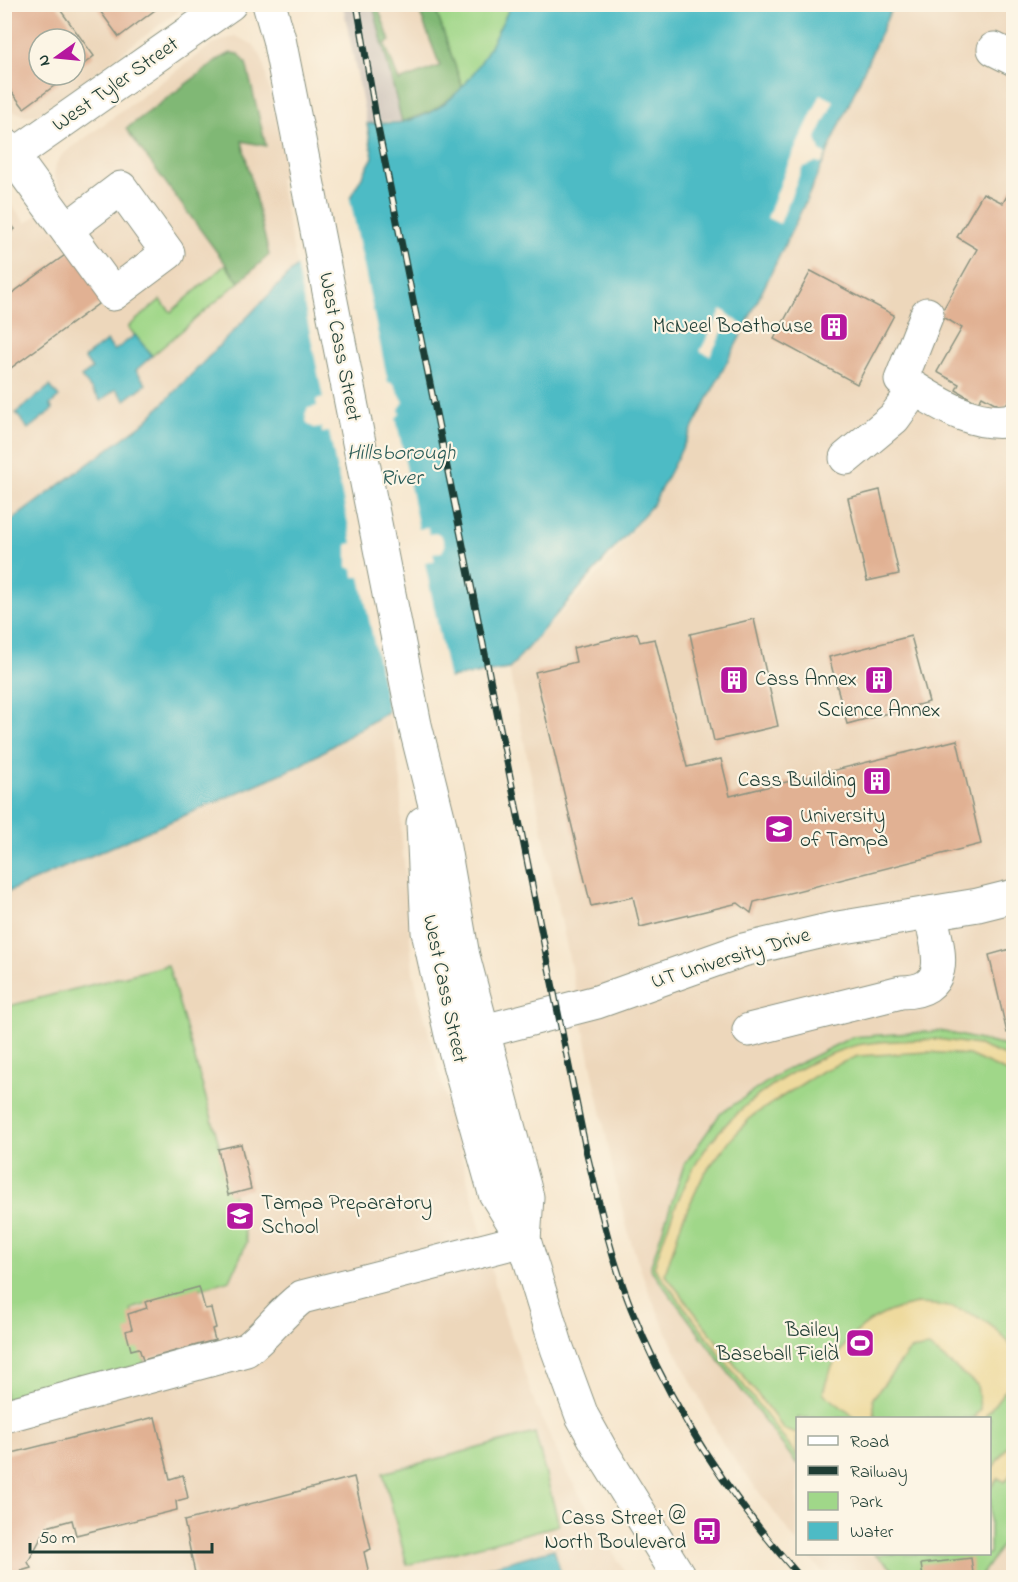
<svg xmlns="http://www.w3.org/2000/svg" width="1018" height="1582" viewBox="0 0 1018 1582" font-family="'Indie Flower',sans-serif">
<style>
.built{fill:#edd7bb;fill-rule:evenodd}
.industrial{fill:#ccc2b9}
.green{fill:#a0d789;stroke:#608a5e;stroke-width:1.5}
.forest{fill:#80b875;stroke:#507a54;stroke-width:1.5}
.sand{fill:#eeda9e;stroke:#868c69;stroke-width:1.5}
.water{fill:#4dbbc5;stroke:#367c7c;stroke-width:1.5}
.pier{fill:#f6e6cd}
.building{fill:#e1b193}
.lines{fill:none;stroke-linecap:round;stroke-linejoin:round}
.minor-casing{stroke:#8a9280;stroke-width:35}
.minor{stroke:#fff;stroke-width:33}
.rail-casing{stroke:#1f3d34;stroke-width:7}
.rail{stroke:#fcf5e5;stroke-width:4.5;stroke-dasharray:14;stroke-linecap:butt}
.labels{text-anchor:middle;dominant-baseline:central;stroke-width:4.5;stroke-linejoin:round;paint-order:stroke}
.street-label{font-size:21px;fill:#1f3d34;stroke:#fcf5e5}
.poi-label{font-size:21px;fill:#1f3d34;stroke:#fcf5e5;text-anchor:end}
.water-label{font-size:22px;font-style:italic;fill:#2a5c58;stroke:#fcf5e5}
</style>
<rect width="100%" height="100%" fill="#fcf5e5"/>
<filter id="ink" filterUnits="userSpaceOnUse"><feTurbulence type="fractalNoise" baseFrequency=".0167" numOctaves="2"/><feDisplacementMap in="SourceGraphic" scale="12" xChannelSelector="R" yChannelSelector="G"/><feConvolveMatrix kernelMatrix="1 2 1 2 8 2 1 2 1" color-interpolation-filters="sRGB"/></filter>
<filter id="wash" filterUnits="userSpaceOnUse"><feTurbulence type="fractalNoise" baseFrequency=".008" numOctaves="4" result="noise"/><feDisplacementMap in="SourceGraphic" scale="24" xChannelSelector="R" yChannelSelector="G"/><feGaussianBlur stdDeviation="1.35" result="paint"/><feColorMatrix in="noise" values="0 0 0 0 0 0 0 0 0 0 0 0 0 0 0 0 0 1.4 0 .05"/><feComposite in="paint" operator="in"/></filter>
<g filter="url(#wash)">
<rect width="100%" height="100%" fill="#f6e6cd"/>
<g class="built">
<path d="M5,5H187L49,106L35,115H25L12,111L5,105ZM39,39H75V75H39Z"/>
<polygon points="373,5 511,5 463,89 402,122"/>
<polygon points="893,5 1013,5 1013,1577 827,1577 806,1554 990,1554 990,1418 798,1418 797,1543 723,1444 672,1344 648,1290 629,1236 615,1179 509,669 601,571 653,504 740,337 806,201"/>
<polygon points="235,36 254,45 262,58 289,176 279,179 297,268 192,371 145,422 5,526 4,195 26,223 64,196 54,175 56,164 62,155 213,44"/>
<polygon points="389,711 401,780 401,829 413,973 501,1306 536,1406 567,1473 628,1577 5,1577 4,893 301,765"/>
</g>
<polygon class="industrial" points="343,5 373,5 402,122 385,121 367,124"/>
<g class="green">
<polygon points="434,5 511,5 487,54 463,89"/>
<polygon points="225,265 239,282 152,356 128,327 160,300 171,312"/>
<polygon points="168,965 247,1242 230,1280 131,1309 145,1364 5,1400 5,1007"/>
<polygon points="940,1031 1002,1045 1013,1052 1013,1529 980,1577 902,1577 875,1554 990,1554 990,1418 798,1418 797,1464 650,1268 684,1165 720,1114 782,1072 852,1037"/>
<polygon points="535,1433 559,1525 407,1565 383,1473"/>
</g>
<g class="forest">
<polygon points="373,5 394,5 379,10 390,41 385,44 399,81 440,66 417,5 434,5 463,89 432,111 402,122"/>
<polygon points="231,53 239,54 246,63 266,146 242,141 269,255 239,282 126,129 221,58"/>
</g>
<g class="sand">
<path d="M937,1039L978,1045L1012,1059L1013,1075L969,1055L928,1052L858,1056L822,1071L752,1116L727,1144L704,1174L682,1221L665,1274L784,1429L797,1433V1456L654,1267C665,1234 676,1200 693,1169C724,1112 788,1067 850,1047C874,1040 911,1041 937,1039Z"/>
<path d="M917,1304C955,1304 991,1316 1013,1349V1380L984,1418H973L980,1409L977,1385L929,1347L910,1350L873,1398L875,1418H856L823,1393C835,1344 866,1313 917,1304Z"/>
<polygon points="1013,1439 1013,1471 1005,1482 998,1478 990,1488 990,1471"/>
</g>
<g class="water">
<path d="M511,5H893L806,201L740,337L653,504L509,669L441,679L301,765L5,893L4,526L145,422L331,231L373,157L367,124C379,122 394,124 403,122C464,109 486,54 511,5Z"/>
<polygon points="135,335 152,356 136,370 146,384 125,400 116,389 101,401 81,377 92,369 84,358 107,341 114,351"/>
<polygon points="50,386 59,397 50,405 53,409 28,429 16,413"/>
<polygon points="554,1549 562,1577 474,1577 472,1572"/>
</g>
<g class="pier">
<polygon points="821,94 834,101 816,138 820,151 826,154 822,164 816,162 802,168 780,224 767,218 788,164"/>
<polygon points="349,194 388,382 394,384 404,402 399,409 400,414 396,418 419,529 428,527 429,534 438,533 442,537 445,546 442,552 433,553 435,561 425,563 449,680 442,681 389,714 360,577 354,577 353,570 347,567 347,544 352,543 329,432 322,433 321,427 314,428 307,424 305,414 308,408 317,406 316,400 323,398 296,264 329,230"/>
<polygon points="722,309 745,327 741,335 725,327 710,356 700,351"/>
</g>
<g id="blocks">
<g class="building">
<polygon points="4,4 56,4 94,56 75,71 75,39 39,39 39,75 69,75 24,108 4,82"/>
<polygon points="95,4 163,4 119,37"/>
<polygon points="1014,184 1014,392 1004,408 982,396 978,403 956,390 959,384 937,372 962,328 940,315 977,249 957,237 983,193 1003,203"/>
<polygon points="4,215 15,229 4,237"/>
<polygon points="75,248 109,296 4,373 4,299"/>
<polygon points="811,271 894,315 857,384 774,339"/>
<polygon points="880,490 899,574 867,581 848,498"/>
<polygon points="754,619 778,726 714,741 690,634"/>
<polygon points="637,633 640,642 655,639 687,767 721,759 730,796 957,740 981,844 754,902 751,913 738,903 640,927 633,897 591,906 535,672 576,662 573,648"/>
<polygon points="911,636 929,702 847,724 829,657"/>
<polygon points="1014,948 1014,1032 1007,1033 989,955"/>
<polygon points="241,1144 251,1189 228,1195 218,1149"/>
<polygon points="199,1287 205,1309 211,1308 216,1328 212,1329 215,1340 143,1360 139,1348 131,1350 126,1331 132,1329 128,1314 147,1308 145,1302"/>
<polygon points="155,1417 170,1479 183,1475 188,1498 176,1501 177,1510 76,1535 72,1520 47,1527 28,1562 31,1568 21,1571 23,1578 4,1578 4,1455"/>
<polygon points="354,1477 371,1549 364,1552 370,1578 196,1578 184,1521"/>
<polygon points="971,1558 973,1573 923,1578 921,1564"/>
</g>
</g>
</g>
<g filter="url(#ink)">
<use href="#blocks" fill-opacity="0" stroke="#8a9280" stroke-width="1.5"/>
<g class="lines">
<g class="minor-casing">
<g id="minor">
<polyline points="269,4 279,39 415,725 440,825 463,956 527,1197 524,1240"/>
<polyline points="994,49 1014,59"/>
<polyline points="4,144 113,294 168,253 121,188 67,229"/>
<polyline points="13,156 230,4"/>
<path d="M927,314L901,380C936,401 971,428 1014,420"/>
<polyline points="846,458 894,418 915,389"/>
<polyline points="423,823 428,932 452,1039 495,1193 524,1240 557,1348 582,1416 602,1452 680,1578"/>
<path d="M749,1030L901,992C954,992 938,948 930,913"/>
<polyline points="461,1037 597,1002 743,950 832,929 978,905 1014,896"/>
<path d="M4,1416L246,1350C267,1335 280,1313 302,1297L524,1240"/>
</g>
</g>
<use href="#minor" class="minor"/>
<g class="rail-casing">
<path id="rail" d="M357,4L377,123L586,1150C599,1203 611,1257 631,1308C671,1409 729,1497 801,1578"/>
</g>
<use href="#rail" class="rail"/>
</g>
</g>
<defs>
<g id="building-square" transform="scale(1.5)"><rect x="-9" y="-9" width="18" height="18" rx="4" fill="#b5179e" stroke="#fcf5e5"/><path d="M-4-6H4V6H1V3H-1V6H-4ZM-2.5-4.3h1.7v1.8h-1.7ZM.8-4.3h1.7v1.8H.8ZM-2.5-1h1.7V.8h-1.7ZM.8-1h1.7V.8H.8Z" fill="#fff"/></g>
<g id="university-square" transform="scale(1.5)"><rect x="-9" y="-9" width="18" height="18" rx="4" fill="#b5179e" stroke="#fcf5e5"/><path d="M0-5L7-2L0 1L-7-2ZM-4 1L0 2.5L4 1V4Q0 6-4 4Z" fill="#fff"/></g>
<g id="school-square" transform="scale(1.5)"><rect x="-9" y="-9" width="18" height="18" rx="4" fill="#b5179e" stroke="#fcf5e5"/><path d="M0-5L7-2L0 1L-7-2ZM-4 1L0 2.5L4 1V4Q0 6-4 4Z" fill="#fff"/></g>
<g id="stadium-square" transform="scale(1.5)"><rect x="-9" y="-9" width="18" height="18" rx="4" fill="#b5179e" stroke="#fcf5e5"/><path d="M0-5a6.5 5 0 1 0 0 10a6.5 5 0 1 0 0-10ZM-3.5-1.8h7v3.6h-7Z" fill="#fff"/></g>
<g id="bus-square" transform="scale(1.5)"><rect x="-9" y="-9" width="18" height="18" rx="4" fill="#b5179e" stroke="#fcf5e5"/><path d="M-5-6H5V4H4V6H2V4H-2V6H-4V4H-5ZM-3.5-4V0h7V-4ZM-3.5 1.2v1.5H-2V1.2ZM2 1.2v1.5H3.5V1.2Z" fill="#fff"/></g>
</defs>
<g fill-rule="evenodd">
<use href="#building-square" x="834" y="327"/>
<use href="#building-square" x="734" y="680"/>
<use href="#building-square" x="879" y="680"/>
<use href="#building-square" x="877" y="781"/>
<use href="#university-square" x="779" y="829"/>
<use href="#school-square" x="240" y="1216"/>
<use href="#stadium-square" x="860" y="1343"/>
<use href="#bus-square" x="707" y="1531"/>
</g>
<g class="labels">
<g class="street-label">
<text transform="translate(116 85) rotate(-35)">West Tyler Street</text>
<text transform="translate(339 347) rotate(79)">West Cass Street</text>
<text transform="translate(731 959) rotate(-17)">UT University Drive</text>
<text transform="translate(444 989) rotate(78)">West Cass Street</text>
</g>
<g class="poi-label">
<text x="813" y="327">McNeel Boathouse</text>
<text x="755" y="680" text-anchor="start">Cass Annex</text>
<text x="879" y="711" text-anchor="middle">Science Annex</text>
<text x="856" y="781">Cass Building</text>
<text x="800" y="817" text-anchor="start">University<tspan x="800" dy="24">of Tampa</tspan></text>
<text x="261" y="1204" text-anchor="start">Tampa Preparatory<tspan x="261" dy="24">School</tspan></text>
<text x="839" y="1331">Bailey<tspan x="839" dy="24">Baseball Field</tspan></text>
<text x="686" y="1519">Cass Street @<tspan x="686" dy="24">North Boulevard</tspan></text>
</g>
<g class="water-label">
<text x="401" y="454">Hillsborough<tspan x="401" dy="25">River</tspan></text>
</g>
</g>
<rect width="1018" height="1582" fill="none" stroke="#fcf5e5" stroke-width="24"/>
<rect x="796" y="1417" width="195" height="138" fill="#fcf5e5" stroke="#a4ab9e" stroke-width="1.5"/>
<rect x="808" y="1436" width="30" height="9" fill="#ffffff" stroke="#a4ab9e" stroke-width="1.5"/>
<text x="850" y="1447" font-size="18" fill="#1f3d34">Road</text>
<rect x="808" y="1466" width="30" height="9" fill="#1f3d34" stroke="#a4ab9e" stroke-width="1.5"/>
<text x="850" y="1477" font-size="18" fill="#1f3d34">Railway</text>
<rect x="808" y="1492" width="30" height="18" fill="#a0d789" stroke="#a4ab9e" stroke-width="1.5"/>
<text x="850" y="1507" font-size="18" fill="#1f3d34">Park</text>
<rect x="808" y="1522" width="30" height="18" fill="#4dbbc5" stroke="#a4ab9e" stroke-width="1.5"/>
<text x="850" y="1537" font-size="18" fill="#1f3d34">Water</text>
<g transform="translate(57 57) rotate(255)"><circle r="28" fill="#fcf5e5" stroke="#a4ab9e" stroke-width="1.5"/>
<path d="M0-4.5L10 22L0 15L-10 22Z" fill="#b5179e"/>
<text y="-9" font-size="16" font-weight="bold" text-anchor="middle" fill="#1f3d34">N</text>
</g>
<path d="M30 1543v9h182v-9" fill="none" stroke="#1f3d34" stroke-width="3"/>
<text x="39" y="1543" font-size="18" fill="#1f3d34" stroke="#fcf5e5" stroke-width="4.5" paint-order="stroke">50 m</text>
</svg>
